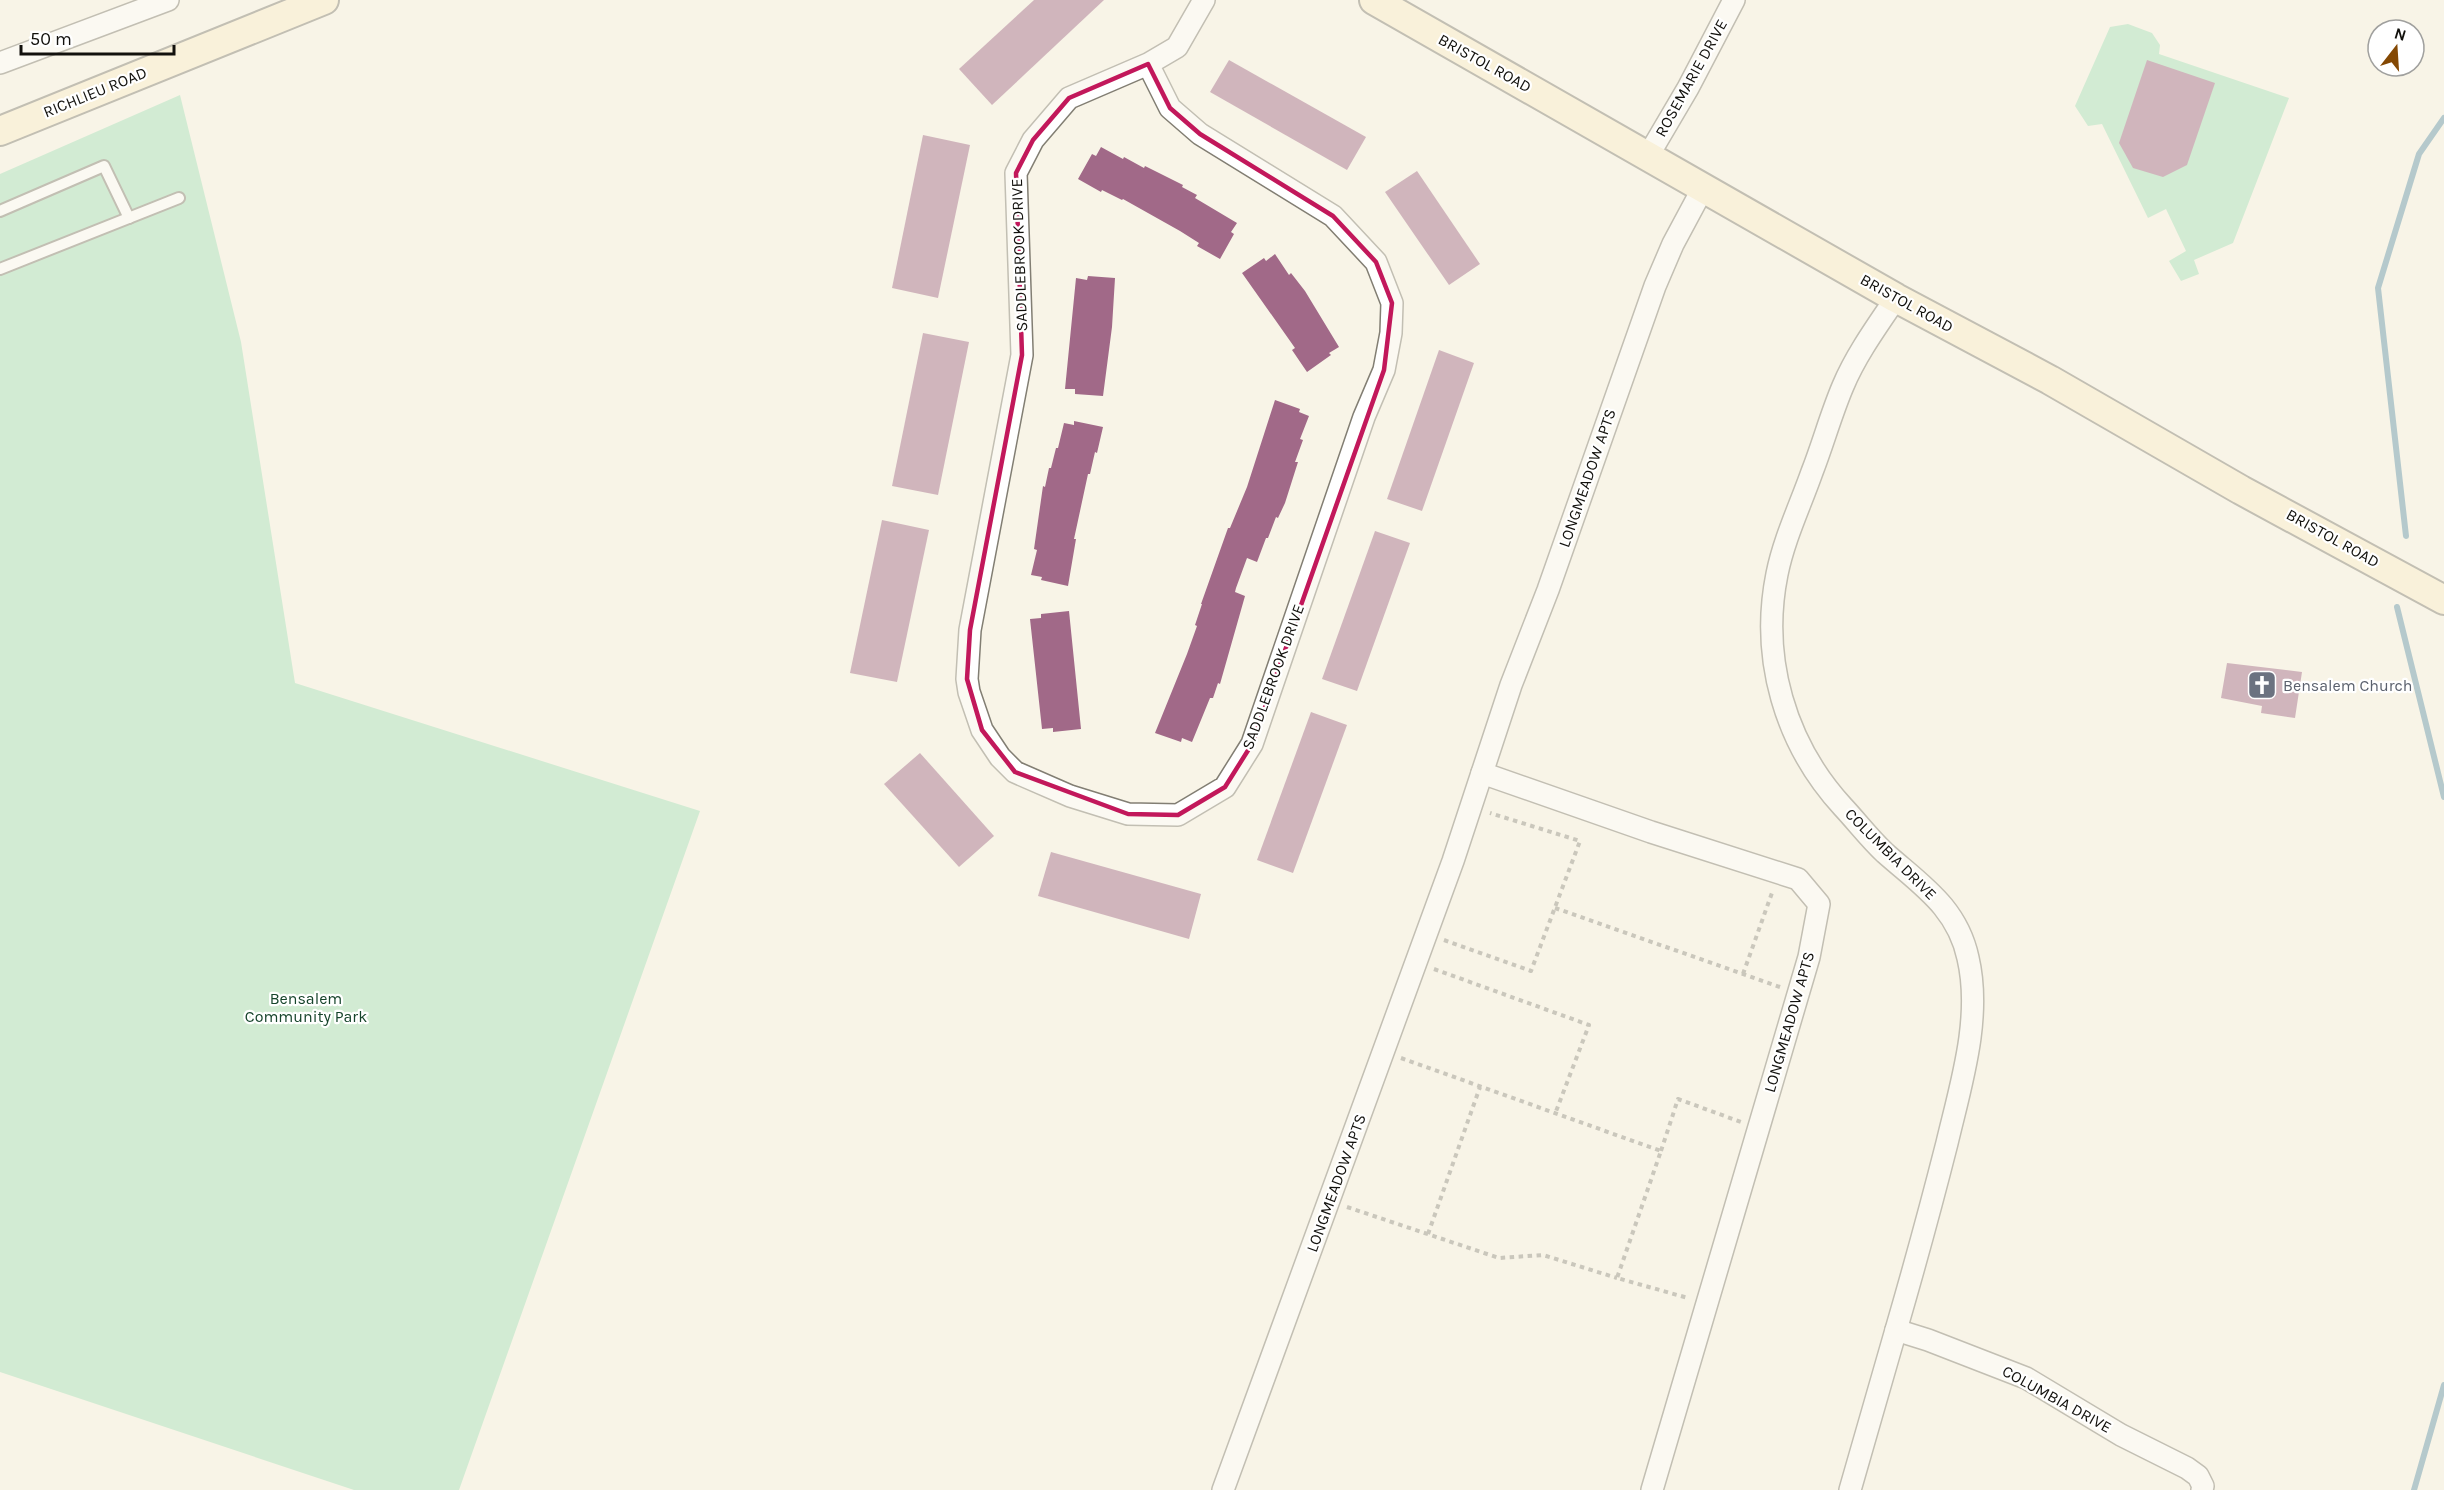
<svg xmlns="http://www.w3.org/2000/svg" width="2444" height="1490" viewBox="0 0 2444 1490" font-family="Karla,sans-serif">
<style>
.green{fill:#a5e0ba}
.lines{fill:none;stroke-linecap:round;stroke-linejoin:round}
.stream{stroke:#6596aa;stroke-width:6}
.building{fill:#a16988}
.service-casing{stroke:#827e73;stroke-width:14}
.minor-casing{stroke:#827e73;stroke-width:24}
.secondary-casing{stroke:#827e73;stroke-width:32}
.path{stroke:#939087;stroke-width:4;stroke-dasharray:4.5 4.5;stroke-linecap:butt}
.service{stroke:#fff;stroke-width:10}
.minor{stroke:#fff;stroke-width:21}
.secondary{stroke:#fbedca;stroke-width:28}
.marked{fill:none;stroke:#c2185b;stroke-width:4.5;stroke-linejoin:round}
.labels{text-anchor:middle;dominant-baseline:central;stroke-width:4.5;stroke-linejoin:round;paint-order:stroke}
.street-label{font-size:16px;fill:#12110d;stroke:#fff}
.worship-label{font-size:16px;fill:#5b616d;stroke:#fff;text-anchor:start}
.park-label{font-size:16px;fill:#16442b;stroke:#fff}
</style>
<rect width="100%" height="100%" fill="#f8f4e7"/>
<g class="green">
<polygon points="2128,24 2152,33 2160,45 2159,54 2289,98 2233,243 2194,260 2199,274 2181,281 2169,261 2186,251 2166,209 2148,218 2102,124 2088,126 2075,106 2110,27"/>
<polygon points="180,95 241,342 295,683 700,811 459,1490 354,1490 0,1372 0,174"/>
</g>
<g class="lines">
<g class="stream">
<polyline points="2406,536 2378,288 2419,154 2444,118"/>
<polyline points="2397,607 2444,797"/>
<polyline points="2414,1490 2444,1385"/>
</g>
</g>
<g class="building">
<polygon points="1034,0 1104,0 992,105 959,69"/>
<polygon points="1229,60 1366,137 1347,170 1210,92"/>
<polygon points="2147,60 2215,83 2187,165 2163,177 2133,168 2119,143"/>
<polygon points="923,135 970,145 938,298 892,288"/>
<polygon points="1101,147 1123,159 1124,157 1144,168 1145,166 1183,185 1182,187 1197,195 1195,198 1237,223 1231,232 1234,234 1220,259 1197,246 1199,243 1180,231 1123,199 1122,200 1102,190 1101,192 1078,179 1092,154 1096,156"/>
<polygon points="1417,171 1480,264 1449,285 1385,192"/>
<polygon points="1275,254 1289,275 1291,273 1305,291 1339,347 1329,353 1331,355 1307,372 1292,350 1295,348 1242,273 1264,258 1266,261"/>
<polygon points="1088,276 1115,278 1112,327 1103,396 1075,394 1075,389 1065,389 1076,278 1087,280"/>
<polygon points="923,333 969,342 938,495 892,486"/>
<polygon points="1439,350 1474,363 1422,511 1387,499"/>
<polygon points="1275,400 1300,409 1299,412 1309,416 1300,439 1303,440 1295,462 1298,462 1285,503 1278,518 1276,517 1268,538 1266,538 1257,562 1247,558 1236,588 1235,592 1245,596 1220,684 1218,683 1213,698 1210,698 1192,742 1182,738 1181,742 1155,733 1187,654 1197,626 1195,625 1202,604 1201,604 1228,528 1230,528 1247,487"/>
<polygon points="1074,421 1103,427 1097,453 1095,452 1090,474 1088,474 1074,539 1076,539 1068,586 1041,580 1042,577 1031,575 1037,550 1034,549 1043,486 1045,487 1049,468 1051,468 1056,448 1058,448 1064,423 1074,425"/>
<polygon points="882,520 929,530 897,682 850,673"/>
<polygon points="1375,531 1410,543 1357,691 1322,679"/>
<polygon points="1069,611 1081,729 1053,732 1053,728 1042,729 1030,619 1041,618 1041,614"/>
<polygon points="2227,663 2302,672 2295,718 2261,713 2262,706 2221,698"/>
<polygon points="1311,712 1347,725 1293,873 1257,860"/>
<polygon points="920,753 994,836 959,867 884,784"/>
<polygon points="1051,852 1201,894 1189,939 1038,896"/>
</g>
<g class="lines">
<g class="service-casing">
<g id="service">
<polyline points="0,211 104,166 129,218"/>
<polyline points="0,269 179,198"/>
</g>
</g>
<g class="minor-casing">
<g id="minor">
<polyline points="0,63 168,0"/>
<polyline points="1148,64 1170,108 1200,134 1333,216 1376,262 1392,303 1391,333 1384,370 1364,417 1252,744 1225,787 1178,815 1128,814 1070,796 1015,772 1000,757 982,730 969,692 967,679 970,630 1022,355 1016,173 1033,140 1069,98 1148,64 1177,47 1204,0"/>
<polyline points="1648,156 1688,88 1734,0"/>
<path d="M1896,298C1877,326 1856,355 1843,386C1831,414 1823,444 1812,472C1800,506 1784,539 1777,574C1760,658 1785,744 1843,807C1857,822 1870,839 1885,853C1921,885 1957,907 1968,958C1982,1018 1961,1084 1947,1143C1931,1206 1914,1268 1896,1330"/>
<polyline points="1482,773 1651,832 1798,879 1819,904 1809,957 1652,1490"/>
<polyline points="1223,1490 1453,861 1511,685 1548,590 1655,286 1673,244 1703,188"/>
<polyline points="1850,1490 1896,1330 1928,1340 2026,1378 2121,1435 2187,1468 2198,1476 2203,1486 2202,1490"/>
</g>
</g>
<g class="secondary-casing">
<g id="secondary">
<polyline points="1374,0 1896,298 2050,380 2241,490 2444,600"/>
<polyline points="0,131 324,0"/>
</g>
</g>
<g class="path">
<polyline points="1555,908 1780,987"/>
<polyline points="1444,940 1531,971 1580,841 1490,813"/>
<polyline points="1434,969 1589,1025 1555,1114"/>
<polyline points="1743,974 1773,890"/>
<polyline points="1401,1058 1661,1151 1617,1278 1688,1298"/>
<polyline points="1661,1151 1678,1099 1741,1122"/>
<polyline points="1347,1207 1499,1258 1543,1255 1617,1278"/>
<polyline points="1428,1234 1480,1087"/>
</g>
<use href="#service" class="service"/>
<use href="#minor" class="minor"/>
<use href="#secondary" class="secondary"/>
</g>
<path d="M0 0H2444V1490H0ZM1148,64L1170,108L1200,134L1333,216L1376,262L1392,303L1384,370L1252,744L1225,787L1178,815L1128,814L1015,772L982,730L967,679L970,630L1022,355L1016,173L1033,140L1069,98Z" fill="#f8f4e7" fill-opacity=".55" fill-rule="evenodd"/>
<path class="marked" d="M1148,64L1170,108L1200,134L1333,216L1376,262L1392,303L1384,370L1252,744L1225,787L1178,815L1128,814L1015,772L982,730L967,679L970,630L1022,355L1016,173L1033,140L1069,98Z"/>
<defs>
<g id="church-square" transform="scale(1.5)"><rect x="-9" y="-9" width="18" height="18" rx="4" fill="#6b7280" stroke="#fff"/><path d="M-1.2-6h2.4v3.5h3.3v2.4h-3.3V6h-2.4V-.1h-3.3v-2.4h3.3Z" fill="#fff"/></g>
</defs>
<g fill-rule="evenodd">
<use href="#church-square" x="2262" y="685"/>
</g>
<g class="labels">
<g class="street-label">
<text transform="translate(1485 63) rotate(29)">BRISTOL ROAD</text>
<text transform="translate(1691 78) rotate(-61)">ROSEMARIE DRIVE</text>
<text transform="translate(95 92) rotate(-22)">RICHLIEU ROAD</text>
<text transform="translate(1019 255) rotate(-92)">SADDLEBROOK DRIVE</text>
<text transform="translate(1907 303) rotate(29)">BRISTOL ROAD</text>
<text transform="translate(1587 478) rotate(-71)">LONGMEADOW APTS</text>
<text transform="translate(2333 538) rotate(29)">BRISTOL ROAD</text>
<text transform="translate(1273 677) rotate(-70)">SADDLEBROOK DRIVE</text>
<text transform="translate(1891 854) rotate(45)">COLUMBIA DRIVE</text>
<text transform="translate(1789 1022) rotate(-74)">LONGMEADOW APTS</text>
<text transform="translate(1336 1183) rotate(-70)">LONGMEADOW APTS</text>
<text transform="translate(2057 1399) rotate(29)">COLUMBIA DRIVE</text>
</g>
<g class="worship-label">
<text x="2283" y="685">Bensalem Church</text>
</g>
<g class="park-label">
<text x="306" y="998">Bensalem<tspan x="306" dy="18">Community Park</tspan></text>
</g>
</g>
<g transform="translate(2396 48) rotate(17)"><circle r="28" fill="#ffffff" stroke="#a0a09e" stroke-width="1.5"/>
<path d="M0-4.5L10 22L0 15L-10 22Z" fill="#844803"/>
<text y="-9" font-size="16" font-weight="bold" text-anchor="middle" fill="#12110d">N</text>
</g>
<path d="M21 45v9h153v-9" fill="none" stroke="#12110d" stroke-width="3"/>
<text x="30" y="45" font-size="18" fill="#12110d" stroke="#ffffff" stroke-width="4.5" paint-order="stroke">50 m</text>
</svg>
